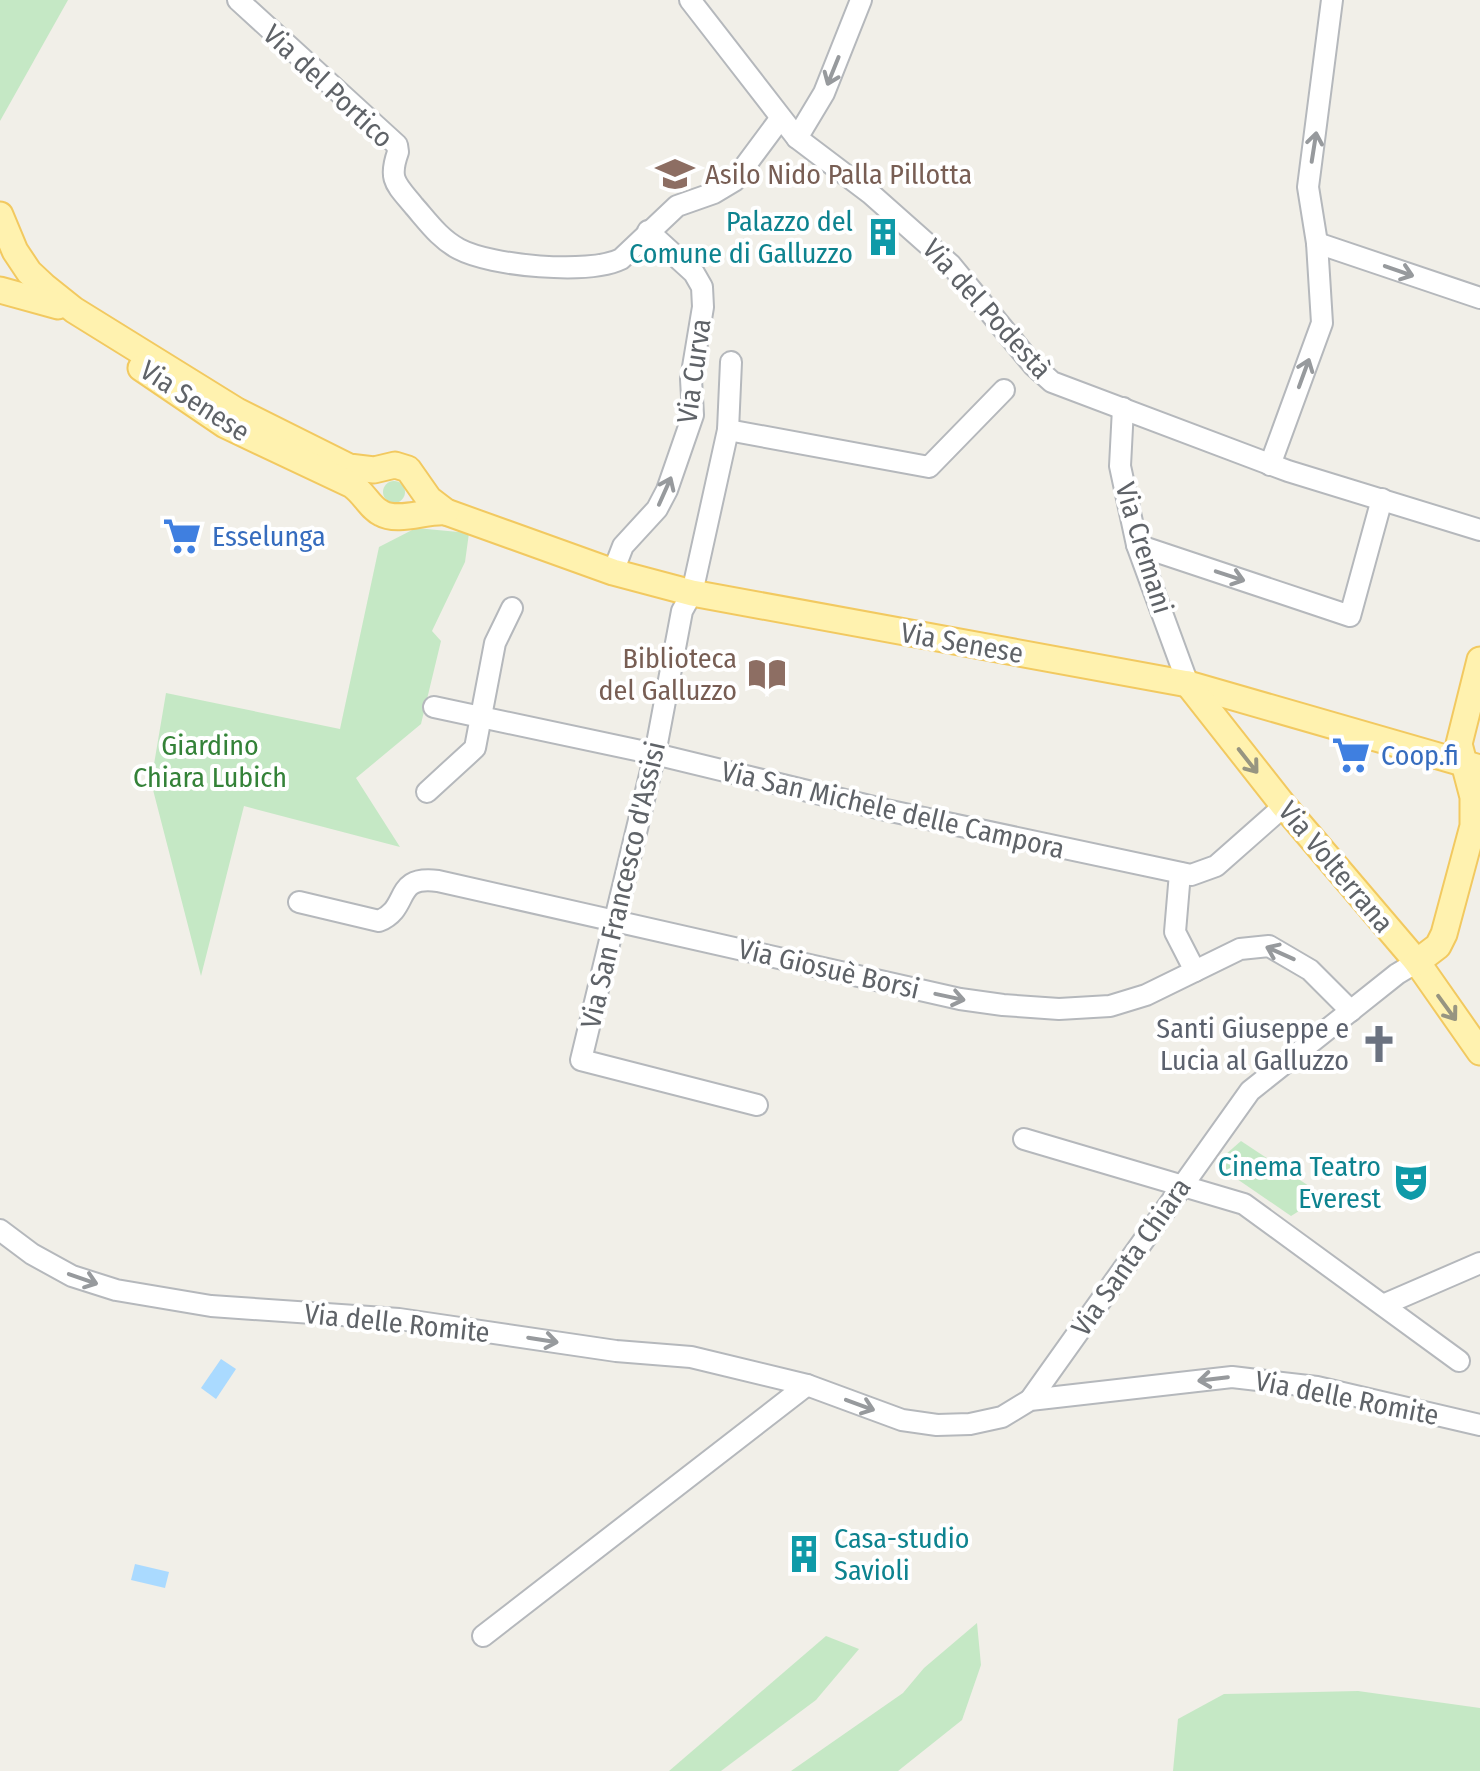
<svg xmlns="http://www.w3.org/2000/svg" width="1480" height="1771" viewBox="0 0 1480 1771" font-family="'Fira Sans Condensed',sans-serif">
<style>
.green{fill:#c5e8c5}
.water{fill:#aadaff}
.lines{fill:none;stroke-linecap:round;stroke-linejoin:round}
.minor-casing{stroke:#b5b8bc;stroke-width:24}
.major-casing{stroke:#f2c960;stroke-width:29}
.minor{stroke:#fff;stroke-width:20}
.major{stroke:#fff2af;stroke-width:25}
.oneway{stroke:#979a9d}
.oneway2{stroke:#979581}
.labels{text-anchor:middle;dominant-baseline:central;stroke-width:8;stroke-linejoin:round;paint-order:stroke}
.street-label{font-size:28px;fill:#5f6368;stroke:#fff}
.education-label{font-size:28px;fill:#785e54;stroke:#fff;text-anchor:start}
.culture-label{font-size:28px;fill:#0d838f;stroke:#fff;text-anchor:end}
.shop-label{font-size:28px;fill:#366cbe;stroke:#fff;text-anchor:start}
.park-label{font-size:28px;fill:#348238;stroke:#fff}
.worship-label{font-size:28px;fill:#5b616d;stroke:#fff;text-anchor:end}
</style>
<rect width="100%" height="100%" fill="#f1efe8"/>
<g class="green">
<polygon points="0,0 68,0 0,121"/>
<circle cx="394" cy="492" r="11"/>
<polygon points="416,528 469,533 465,562 432,631 441,641 421,724 356,778 400,847 244,806 201,976 151,782 166,693 340,729 379,547"/>
<path d="M1241,1141L1312,1188C1308,1202 1304,1209 1291,1216L1221,1168L1225,1155Z"/>
<polygon points="977,1623 981,1665 962,1720 898,1771 791,1771 903,1693 924,1668"/>
<polygon points="826,1636 859,1649 816,1700 721,1771 669,1771"/>
<polygon points="1358,1691 1480,1708 1480,1771 1173,1771 1178,1719 1224,1694"/>
</g>
<g class="water">
<polygon points="221,1359 236,1369 216,1399 201,1388"/>
<polygon points="135,1564 169,1572 165,1588 131,1580"/>
</g>
<g class="lines">
<g class="minor-casing">
<g id="minor">
<path d="M238,0L397,145L398,152C388,180 396,184 414,206C428,222 440,239 459,249C491,266 588,275 621,259L677,206L714,193L734,181L780,119"/>
<polyline points="690,0 797,138 871,194 951,265 1033,365 1052,382 1288,471 1480,530"/>
<polyline points="797,138 824,93 861,0"/>
<polyline points="1317,243 1480,298"/>
<polyline points="731,362 728,430 692,593 682,611 655,754 581,1060 757,1105"/>
<polyline points="1123,408 1120,466 1137,545 1188,684"/>
<polyline points="728,430 929,467 1004,390"/>
<polyline points="1270,465 1322,323 1317,243 1308,187 1332,0"/>
<polyline points="1137,545 1350,616 1382,499"/>
<polyline points="613,572 623,546 657,509 667,490 693,415 691,379 703,307 702,287 694,273 648,231"/>
<polyline points="434,707 655,754 886,810 1191,875 1216,866 1284,806"/>
<polyline points="427,792 475,748 495,643 512,608"/>
<polyline points="1180,873 1175,932 1195,971"/>
<path d="M299,902L379,921C411,908 392,875 438,881L960,999L1003,1005L1059,1009L1110,1006L1146,995L1240,949L1269,946L1310,970L1351,1011"/>
<polyline points="1024,1139 1244,1204 1459,1361"/>
<polyline points="0,1230 32,1254 72,1276 116,1290 211,1306 399,1319 616,1351 691,1357 807,1385 902,1420 937,1425 970,1424 1002,1417 1030,1400 1232,1377 1317,1387 1480,1425"/>
<polyline points="1383,1305 1480,1263"/>
<polyline points="1030,1400 1250,1091 1397,974 1417,962"/>
<polyline points="483,1636 807,1385"/>
</g>
</g>
<g class="major-casing">
<g id="major">
<polyline points="0,215 15,251 29,272 44,286 74,310 237,411 349,467 374,470 395,465 408,469 429,499 446,512 613,572 692,593 1188,684 1480,768"/>
<polyline points="0,290 58,306"/>
<path d="M141,368L225,425L352,485C364,493 370,508 381,513C398,523 427,510 446,512"/>
<polyline points="1188,684 1284,806 1417,962 1480,1052"/>
<polyline points="1417,962 1438,946 1444,934 1473,826 1473,797 1459,744 1480,660"/>
</g>
</g>
<use href="#minor" class="minor"/>
<use href="#major" class="major"/>
</g>
<defs><path id="oneway-shaft" d="M-6 0H5M1.5-3L5.5 0L1.5 3" fill="none" stroke-width="1.6" stroke-linecap="round" stroke-linejoin="round" transform="scale(2.5)"/></defs>
<g class="oneway">
<use href="#oneway-shaft" transform="translate(833 71) rotate(112)"/>
<use href="#oneway-shaft" transform="translate(1314 147) rotate(-81)"/>
<use href="#oneway-shaft" transform="translate(1399 271) rotate(19)"/>
<use href="#oneway-shaft" transform="translate(1304 373) rotate(-70)"/>
<use href="#oneway-shaft" transform="translate(665 491) rotate(-66)"/>
<use href="#oneway-shaft" transform="translate(1230 576) rotate(18)"/>
<use href="#oneway-shaft" transform="translate(1280 953) rotate(-156)"/>
<use href="#oneway-shaft" transform="translate(950 997) rotate(12)"/>
<use href="#oneway-shaft" transform="translate(83 1279) rotate(19)"/>
<use href="#oneway-shaft" transform="translate(543 1340) rotate(9)"/>
<use href="#oneway-shaft" transform="translate(1213 1379) rotate(173)"/>
<use href="#oneway-shaft" transform="translate(860 1405) rotate(20)"/>
</g>
<g class="oneway2">
<use href="#oneway-shaft" transform="translate(1248 761) rotate(52)"/>
<use href="#oneway-shaft" transform="translate(1447 1008) rotate(54)"/>
</g>
<defs>
<g id="school-bare" transform="scale(3)"><path d="M0-5L7-2L0 1L-7-2ZM-4 1L0 2.5L4 1V4Q0 6-4 4Z" fill="#8d6e63" stroke="#fff" stroke-width="2.5" paint-order="stroke"/></g>
<g id="building-bare" transform="scale(3)"><path d="M-4-6H4V6H1V3H-1V6H-4ZM-2.5-4.3h1.7v1.8h-1.7ZM.8-4.3h1.7v1.8H.8ZM-2.5-1h1.7V.8h-1.7ZM.8-1h1.7V.8H.8Z" fill="#0f9aa8" stroke="#fff" stroke-width="2.5" paint-order="stroke"/></g>
<g id="supermarket-bare" transform="scale(3)"><path d="M-6-5.5h2.5l.6 2H6L4.5 2H-2.5L-4.4-4H-6ZM-1.5 3.2a1.3 1.3 0 1 0 .1 0ZM3 3.2a1.3 1.3 0 1 0 .1 0Z" fill="#3f7fe0" stroke="#fff" stroke-width="2.5" paint-order="stroke"/></g>
<g id="library-bare" transform="scale(3)"><path d="M-6-4Q-3-5.5-.7-3.5V5Q-3 3-6 4ZM6-4Q3-5.5 .7-3.5V5Q3 3 6 4Z" fill="#8d6e63" stroke="#fff" stroke-width="2.5" paint-order="stroke"/></g>
<g id="church-bare" transform="scale(3)"><path d="M-1.2-6h2.4v3.5h3.3v2.4h-3.3V6h-2.4V-.1h-3.3v-2.4h3.3Z" fill="#6b7280" stroke="#fff" stroke-width="2.5" paint-order="stroke"/></g>
<g id="theatre-bare" transform="scale(3)"><path d="M-5-5.5Q0-4 5-5.5V0Q5 5 0 6Q-5 5-5 0ZM-3.3-2.5H-1v1.5H-3.3ZM1-2.5H3.3v1.5H1ZM-2.8 1Q0 5.5 2.8 1Z" fill="#0f9aa8" stroke="#fff" stroke-width="2.5" paint-order="stroke"/></g>
</defs>
<g fill-rule="evenodd">
<use href="#school-bare" x="675" y="174"/>
<use href="#building-bare" x="883" y="237"/>
<use href="#supermarket-bare" x="182" y="536"/>
<use href="#library-bare" x="767" y="674"/>
<use href="#supermarket-bare" x="1351" y="755"/>
<use href="#church-bare" x="1379" y="1044"/>
<use href="#theatre-bare" x="1411" y="1182"/>
<use href="#building-bare" x="804" y="1554"/>
</g>
<g class="labels">
<g class="street-label">
<text transform="translate(328 86) rotate(43)">Via del Portico</text>
<text transform="translate(987 309) rotate(48)">Via del Podestà</text>
<text transform="translate(694 371) rotate(-82)">Via Curva</text>
<text transform="translate(195 401) rotate(33)">Via Senese</text>
<text transform="translate(1144 548) rotate(73)">Via Cremani</text>
<text transform="translate(962 643) rotate(10)">Via Senese</text>
<text transform="translate(893 810) rotate(13)">Via San Michele delle Campora</text>
<text transform="translate(1336 867) rotate(50)">Via Volterrana</text>
<text transform="translate(623 885) rotate(-77)">Via San Francesco d'Assisi</text>
<text transform="translate(829 969) rotate(13)">Via Giosuè Borsi</text>
<text transform="translate(1131 1257) rotate(-55)">Via Santa Chiara</text>
<text transform="translate(397 1323) rotate(6)">Via delle Romite</text>
<text transform="translate(1347 1398) rotate(11)">Via delle Romite</text>
</g>
<g class="education-label">
<text x="705" y="174">Asilo Nido Palla Pillotta</text>
<text x="737" y="658" text-anchor="end">Biblioteca<tspan x="737" dy="32">del Galluzzo</tspan></text>
</g>
<g class="culture-label">
<text x="853" y="221">Palazzo del<tspan x="853" dy="32">Comune di Galluzzo</tspan></text>
<text x="1381" y="1166">Cinema Teatro<tspan x="1381" dy="32">Everest</tspan></text>
<text x="834" y="1538" text-anchor="start">Casa-studio<tspan x="834" dy="32">Savioli</tspan></text>
</g>
<g class="shop-label">
<text x="212" y="536">Esselunga</text>
<text x="1381" y="755">Coop.fi</text>
</g>
<g class="park-label">
<text x="210" y="745">Giardino<tspan x="210" dy="32">Chiara Lubich</tspan></text>
</g>
<g class="worship-label">
<text x="1349" y="1028">Santi Giuseppe e<tspan x="1349" dy="32">Lucia al Galluzzo</tspan></text>
</g>
</g>
</svg>
